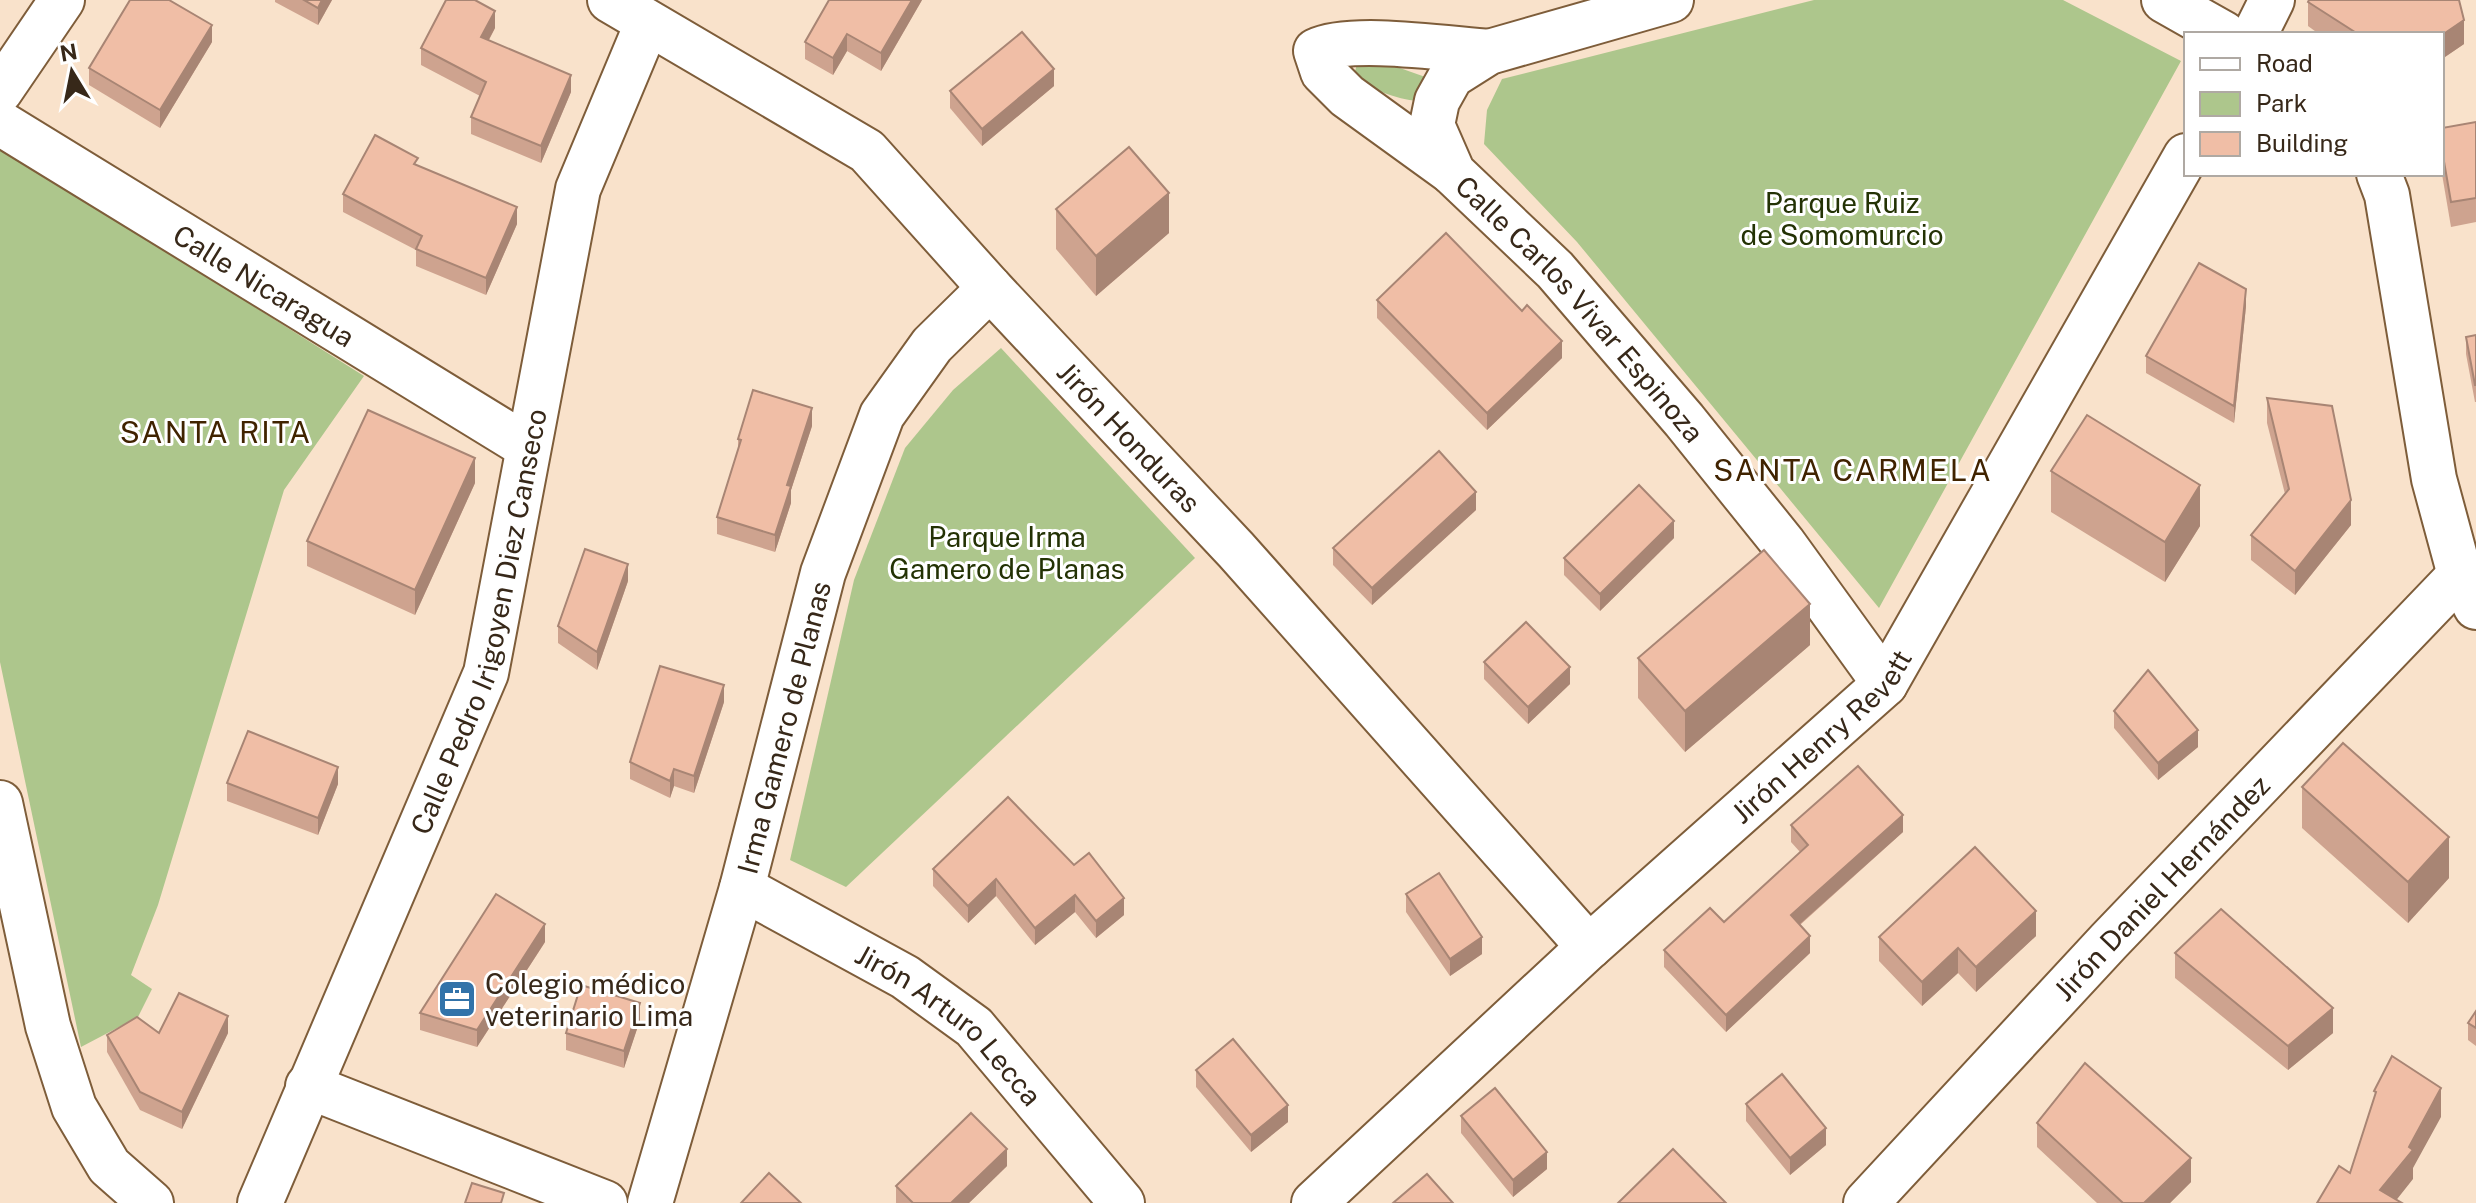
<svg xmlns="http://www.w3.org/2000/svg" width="2476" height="1203" viewBox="0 0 2476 1203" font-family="'Public Sans',sans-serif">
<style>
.green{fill:#adc68c}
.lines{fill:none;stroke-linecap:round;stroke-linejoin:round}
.minor-casing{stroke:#7e5d3a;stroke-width:48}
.minor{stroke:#fff;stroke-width:44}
.wall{fill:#cea38f}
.shaded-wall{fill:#a88574}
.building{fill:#f0bea6;stroke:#a88574;stroke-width:2}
.labels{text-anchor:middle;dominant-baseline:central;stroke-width:6;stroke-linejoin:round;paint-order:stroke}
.park-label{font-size:28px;fill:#233204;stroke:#fff}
.street-label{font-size:28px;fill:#372819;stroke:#fff}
.poi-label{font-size:28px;fill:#372819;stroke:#fff;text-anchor:start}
.neighbourhood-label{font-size:30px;letter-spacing:2px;fill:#402300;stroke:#fff}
</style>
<rect width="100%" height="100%" fill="#f9e2cb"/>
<g class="green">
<polygon points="1814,0 2063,0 2181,61 1879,608 1577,242 1484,144 1487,110 1502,79"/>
<path d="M1380,61L1431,79L1418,101C1395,99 1372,90 1354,75L1357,64Z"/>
<polygon points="0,146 364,376 284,490 158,905 131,975 152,989 138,1017 81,1047 0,662"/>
<polygon points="1001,348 1195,558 846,887 790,860 854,580 905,448 953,390"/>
</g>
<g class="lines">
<g class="minor-casing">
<g id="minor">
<path id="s1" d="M610,0L867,151L990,288L1236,550L1589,947"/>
<path id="s2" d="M1671,0L1489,52L1451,76L1437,101L1432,125L1453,173L1555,270L1684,420L1783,543L1885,684"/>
<polyline points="2164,0 2224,34"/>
<polyline points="2255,34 2272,0"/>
<polyline points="0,91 62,0"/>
<path id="s3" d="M0,123L528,447"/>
<path d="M1452,172L1347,96L1323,72L1316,51C1350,34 1448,49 1489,52"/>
<polyline points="2379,174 2387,195 2434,479 2460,575 2476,607"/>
<polyline points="0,803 48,1026 74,1107 109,1166 151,1203"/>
<path id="s4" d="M742,888L905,977L974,1027L1122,1203"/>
<polyline points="308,1086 605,1203"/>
<path id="s5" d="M260,1203L486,673L578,189L647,24"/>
<path id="s6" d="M650,1203L742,888L823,573L882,415L932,345L990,288"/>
<path id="s7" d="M1314,1203L1589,947L1885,684L2186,156"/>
<path id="s8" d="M1866,1203L2109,941L2460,575"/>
</g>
</g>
<use href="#minor" class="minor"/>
</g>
<g class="wall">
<polygon points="275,0 332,0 318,25 275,2"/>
<polygon points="922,0 881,71 847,51 833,75 805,59 805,42"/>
<polygon points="2309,0 2459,0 2464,20 2464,44 2442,59 2442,34 2319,34 2308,26 2308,2"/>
<polygon points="495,28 489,40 571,92 541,163 471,134 471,117 480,96 421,65 421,48"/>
<polygon points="212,42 160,128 89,85 89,68"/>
<polygon points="1054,86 982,146 950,108 950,91"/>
<polygon points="2476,122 2476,222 2451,227 2442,174 2442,128"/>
<polygon points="418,165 517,224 486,295 416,266 416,250 343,212 343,194"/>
<polygon points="1056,209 1169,233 1096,296 1056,249"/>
<polygon points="1377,300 1562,358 1487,430 1377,318"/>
<polygon points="2246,306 2234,423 2146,373 2146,356"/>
<polygon points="2476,335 2476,402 2475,402 2466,354 2466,337"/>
<polygon points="2267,398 2351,525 2295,595 2251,560 2251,535 2285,494 2267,423"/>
<polygon points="812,426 791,490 791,503 775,552 717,534 717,517 738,449 738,439"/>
<polygon points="2051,471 2200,526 2165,582 2051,512"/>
<polygon points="475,483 415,615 307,566 307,541"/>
<polygon points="1476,510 1372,605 1333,565 1333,548"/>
<polygon points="1674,538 1600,611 1564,575 1564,558"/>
<polygon points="628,581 597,670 558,643 558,626"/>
<polygon points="1810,645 1685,752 1638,698 1638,658"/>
<polygon points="1484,662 1570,684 1528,724 1484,679"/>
<polygon points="724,702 694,793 674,786 670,798 630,779 630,762"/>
<polygon points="2114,711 2198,747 2158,780 2114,728"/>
<polygon points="227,783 338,784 318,835 227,801"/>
<polygon points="2302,787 2449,878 2408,923 2302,828"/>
<polygon points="1791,825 1903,832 1800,925 1810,953 1726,1032 1664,967 1664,950 1724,922 1800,852 1791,842"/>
<polygon points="1074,865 1124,915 1096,938 1075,912 1035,945 996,896 968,923 933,886 933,869"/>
<polygon points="1406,894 1482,954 1450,976 1406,912"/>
<polygon points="2036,936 1976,992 1958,973 1922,1006 1879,961 1879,937"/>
<polygon points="545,942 477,1047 420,1030 420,1013"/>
<polygon points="2175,953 2333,1033 2288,1070 2175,978"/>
<polygon points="2476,1011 2476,1046 2468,1040 2468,1023"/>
<polygon points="640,1020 624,1068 566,1050 566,1033"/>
<polygon points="159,1033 228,1033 182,1129 140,1110 107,1052 107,1035"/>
<polygon points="1196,1070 1288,1122 1251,1152 1196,1087"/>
<polygon points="1746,1104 1826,1145 1790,1175 1746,1121"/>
<polygon points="1461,1116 1547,1169 1513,1197 1461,1133"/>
<polygon points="2037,1123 2191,1182 2170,1203 2097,1203 2037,1147"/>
<polygon points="1007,1166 969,1203 896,1203 896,1186"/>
</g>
<g class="shaded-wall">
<polygon points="322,0 332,0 318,25 318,8"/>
<polygon points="912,0 922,0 881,71 881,53"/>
<polygon points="495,11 495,28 481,54 481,37"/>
<polygon points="2464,20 2464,44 2442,59 2442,35"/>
<polygon points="212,25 212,42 160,128 160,110"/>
<polygon points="847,34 847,51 833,75 833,58"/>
<polygon points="1054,69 1054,86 982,146 982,129"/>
<polygon points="571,75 571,92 541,163 541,146"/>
<polygon points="1169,193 1169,233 1096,296 1096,256"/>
<polygon points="517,207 517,224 486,295 486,278"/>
<polygon points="2246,289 2246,306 2234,423 2234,406"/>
<polygon points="1562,341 1562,358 1487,430 1487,413"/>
<polygon points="812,408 812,426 791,490 791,503 775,552 775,535 787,485"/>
<polygon points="475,458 475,483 415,615 415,590"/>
<polygon points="2200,485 2200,526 2165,582 2165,542"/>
<polygon points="1476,492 1476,510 1372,605 1372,588"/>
<polygon points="2351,500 2351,525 2295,595 2295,571"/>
<polygon points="1674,521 1674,538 1600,611 1600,594"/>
<polygon points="628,564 628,581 597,670 597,652"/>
<polygon points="1810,604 1810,645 1685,752 1685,711"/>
<polygon points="1570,667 1570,684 1528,724 1528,707"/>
<polygon points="724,685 724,702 694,793 694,776"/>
<polygon points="2198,730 2198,747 2158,780 2158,763"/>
<polygon points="338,767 338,784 318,835 318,818"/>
<polygon points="674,769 674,786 670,798 670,781"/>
<polygon points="1903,815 1903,832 1791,932 1791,915"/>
<polygon points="2449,837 2449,878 2408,923 2408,882"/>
<polygon points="996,879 996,896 968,923 968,906"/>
<polygon points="1075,895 1075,912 1035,945 1035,928"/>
<polygon points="1124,898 1124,915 1096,938 1096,921"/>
<polygon points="2036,911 2036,936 1976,992 1976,967"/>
<polygon points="545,924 545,942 477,1047 477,1030"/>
<polygon points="1810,936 1810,953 1726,1032 1726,1015"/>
<polygon points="1482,937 1482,954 1450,976 1450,959"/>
<polygon points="1958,948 1958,973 1922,1006 1922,982"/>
<polygon points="640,1003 640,1020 624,1068 624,1051"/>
<polygon points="2333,1008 2333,1033 2288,1070 2288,1046"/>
<polygon points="228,1016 228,1033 182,1129 182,1112"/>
<polygon points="2441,1088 2441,1117 2413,1168 2413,1179 2394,1203 2380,1190 2409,1147"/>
<polygon points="1288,1105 1288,1122 1251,1152 1251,1135"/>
<polygon points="1826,1128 1826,1145 1790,1175 1790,1158"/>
<polygon points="1007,1149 1007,1166 969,1203 951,1203"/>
<polygon points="1547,1152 1547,1169 1513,1197 1513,1180"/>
<polygon points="2191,1158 2191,1182 2170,1203 2144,1203"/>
</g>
<g class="building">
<polygon points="130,0 169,0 212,25 160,110 89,68"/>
<polygon points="304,0 322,0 318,8"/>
<polygon points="446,0 475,0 495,11 481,37 571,75 541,146 471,117 486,82 421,48"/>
<polygon points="829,0 912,0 881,53 847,34 833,58 805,42"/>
<polygon points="2309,0 2459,0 2464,20 2442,35 2358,34 2308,2"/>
<polygon points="1022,32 1054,69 982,129 950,91"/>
<polygon points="2476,122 2476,198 2451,202 2442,150 2442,128"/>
<polygon points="375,135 418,158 414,164 517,207 486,278 416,249 422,236 343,194"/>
<polygon points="1129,147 1169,193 1096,256 1056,209"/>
<polygon points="1446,233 1522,311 1527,305 1562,341 1487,413 1377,300"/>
<polygon points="2199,263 2246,289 2234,406 2146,356"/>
<polygon points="2476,335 2476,385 2475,385 2466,337"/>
<polygon points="753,390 812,408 787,485 791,486 775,535 717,517 741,440 738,439"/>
<polygon points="2267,398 2332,406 2351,500 2295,571 2251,535 2289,489"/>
<polygon points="368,410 475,458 415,590 307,541"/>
<polygon points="2087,415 2200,485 2165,542 2051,471"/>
<polygon points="1439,451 1476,492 1372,588 1333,548"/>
<polygon points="1639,485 1674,521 1600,594 1564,558"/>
<polygon points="585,549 628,564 597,652 558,626"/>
<polygon points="1764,550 1810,604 1685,711 1638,658"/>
<polygon points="1526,622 1570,667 1528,707 1484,662"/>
<polygon points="660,666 724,685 694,776 674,769 670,781 630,762"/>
<polygon points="2148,670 2198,730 2158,763 2114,711"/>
<polygon points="248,731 338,767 318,818 227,783"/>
<polygon points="2343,743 2449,837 2408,882 2302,787"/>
<polygon points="1858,766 1903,815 1791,915 1810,936 1726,1015 1664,950 1710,908 1724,922 1808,845 1791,825"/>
<polygon points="1008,797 1074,865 1089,853 1124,898 1096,921 1075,895 1035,928 996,879 968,906 933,869"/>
<polygon points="1975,847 2036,911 1976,967 1958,948 1922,982 1879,937"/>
<polygon points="1439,873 1482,937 1450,959 1406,894"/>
<polygon points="496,894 545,924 477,1030 420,1013"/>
<polygon points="2221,909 2333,1008 2288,1046 2175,953"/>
<polygon points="581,985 640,1003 624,1051 566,1033"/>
<polygon points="179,993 228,1016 182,1112 140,1092 107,1035 137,1017 159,1033"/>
<polygon points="2476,1011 2476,1028 2468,1023"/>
<polygon points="1233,1039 1288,1105 1251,1135 1196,1070"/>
<polygon points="2392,1056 2441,1088 2409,1147 2413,1150 2380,1190 2402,1203 2317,1203 2339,1166 2350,1173 2376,1092 2374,1091"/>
<polygon points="2085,1063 2191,1158 2144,1203 2123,1203 2037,1123"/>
<polygon points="1782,1074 1826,1128 1790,1158 1746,1104"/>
<polygon points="1495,1088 1547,1152 1513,1180 1461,1116"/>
<polygon points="971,1113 1007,1149 951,1203 913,1203 896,1186"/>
<polygon points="1673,1149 1726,1203 1618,1203"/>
<polygon points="769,1173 801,1203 741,1203"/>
<polygon points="1427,1174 1453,1203 1393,1203"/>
<polygon points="472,1183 504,1193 501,1203 465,1203"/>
</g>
<defs>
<g id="office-square" transform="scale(2)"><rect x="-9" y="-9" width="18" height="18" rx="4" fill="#3273a9" stroke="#fff"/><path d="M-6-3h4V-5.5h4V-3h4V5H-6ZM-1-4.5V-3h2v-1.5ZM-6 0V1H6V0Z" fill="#fff"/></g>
</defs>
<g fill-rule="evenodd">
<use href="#office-square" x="457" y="999"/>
</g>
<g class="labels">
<g class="park-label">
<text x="1842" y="202">Parque Ruiz<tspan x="1842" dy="32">de Somomurcio</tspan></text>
<text x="1007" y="536">Parque Irma<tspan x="1007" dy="32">Gamero de Planas</tspan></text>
</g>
<g class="street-label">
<text stroke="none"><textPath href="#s3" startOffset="310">Calle Nicaragua</textPath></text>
<text stroke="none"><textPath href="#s2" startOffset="526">Calle Carlos Vivar Espinoza</textPath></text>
<text stroke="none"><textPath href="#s1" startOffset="686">Jirón Honduras</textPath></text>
<text stroke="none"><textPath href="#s5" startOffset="624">Calle Pedro Irigoyen Diez Canseco</textPath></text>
<text stroke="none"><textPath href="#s6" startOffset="494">Irma Gamero de Planas</textPath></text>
<text stroke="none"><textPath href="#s7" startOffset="690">Jirón Henry Revett</textPath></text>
<text stroke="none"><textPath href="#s8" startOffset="432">Jirón Daniel Hernández</textPath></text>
<text stroke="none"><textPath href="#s4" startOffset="250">Jirón Arturo Lecca</textPath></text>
</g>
<g class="poi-label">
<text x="485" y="983">Colegio médico<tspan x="485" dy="32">veterinario Lima</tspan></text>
</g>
<g class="neighbourhood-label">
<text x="216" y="432">SANTA RITA</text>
<text x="1853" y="470">SANTA CARMELA</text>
</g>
</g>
<rect x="2184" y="32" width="260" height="144" fill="#ffffff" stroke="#afa9a3" stroke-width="2"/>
<rect x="2200" y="58" width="40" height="12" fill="#ffffff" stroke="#afa9a3" stroke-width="2"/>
<text x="2256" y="72" font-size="24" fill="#372819">Road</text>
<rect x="2200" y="92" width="40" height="24" fill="#adc68c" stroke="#afa9a3" stroke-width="2"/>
<text x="2256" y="112" font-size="24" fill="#372819">Park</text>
<rect x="2200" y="132" width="40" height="24" fill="#f0bea6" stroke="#afa9a3" stroke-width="2"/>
<text x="2256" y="152" font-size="24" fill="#372819">Building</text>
<g transform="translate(72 72) rotate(350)" stroke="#ffffff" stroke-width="6" paint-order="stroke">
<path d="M0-6L14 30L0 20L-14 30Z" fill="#372819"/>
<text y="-12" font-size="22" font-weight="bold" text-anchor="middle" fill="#372819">N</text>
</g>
</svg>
